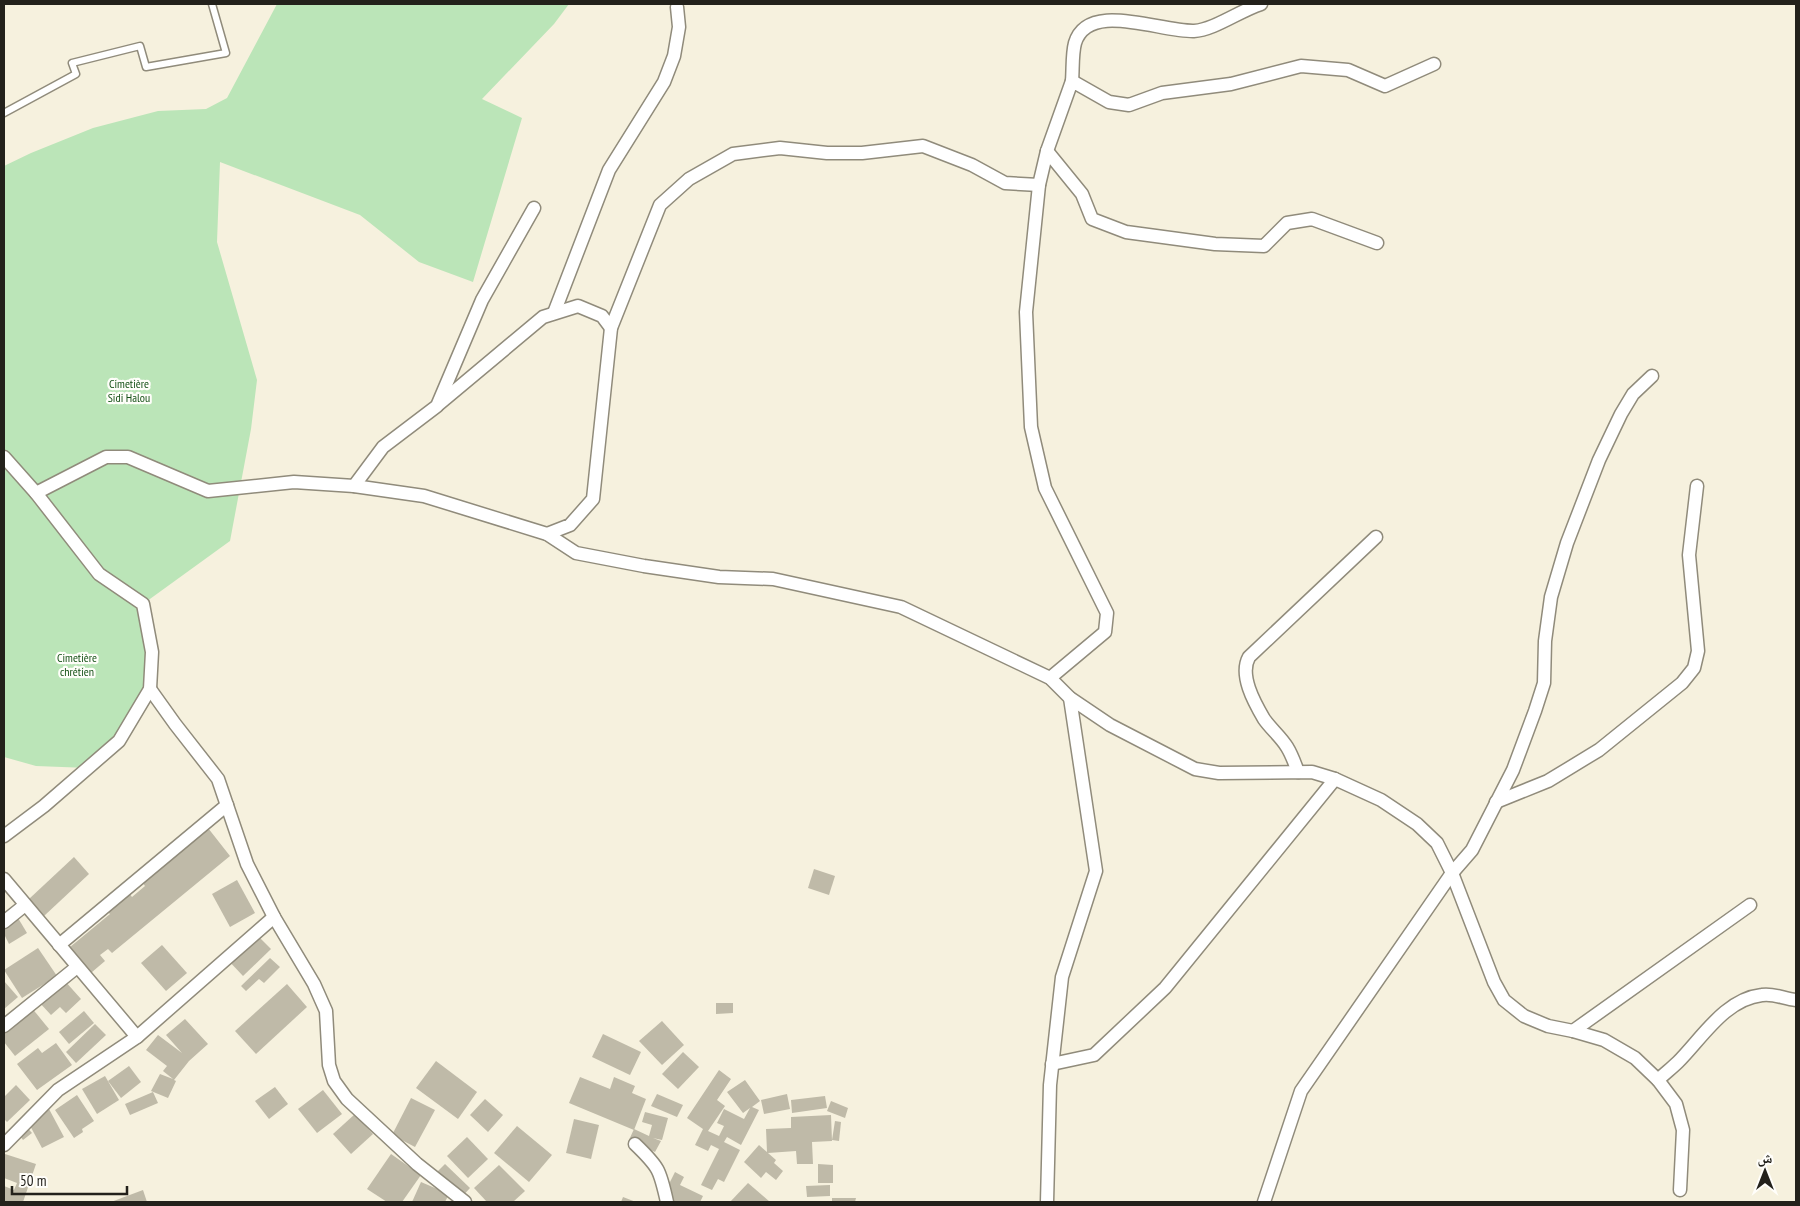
<svg xmlns="http://www.w3.org/2000/svg" width="1800" height="1206" viewBox="0 0 1800 1206" font-family="'PT Sans Narrow','Noto Naskh Arabic',sans-serif">
<style>
.green{fill:#bbe5b8}
.building{fill:#bfbaa8}
.lines{fill:none;stroke-linecap:round;stroke-linejoin:round}
.service-casing{stroke:#908b7b;stroke-width:9}
.minor-casing{stroke:#908b7b;stroke-width:15}
.service{stroke:#fff;stroke-width:6}
.minor{stroke:#fff;stroke-width:12}
.labels{text-anchor:middle;dominant-baseline:central;stroke-width:4.5;stroke-linejoin:round;paint-order:stroke}
.park-label{font-size:12px;fill:#145015;stroke:#fffefa}
</style>
<rect width="100%" height="100%" fill="#f6f1de"/>
<polygon class="green" points="277,4 569,4 554,24 482,99 522,118 473,282 419,262 360,215 220,162 217,242 257,380 251,429 230,541 143,604 150,689 119,741 88,768 36,766 4,757 4,166 31,153 93,128 158,111 206,109 227,98"/>
<g class="building">
<polygon points="208,828 230,856 112,953 108,949 100,955 105,961 85,978 64,952 110,914 107,911 129,893 132,897 145,886 142,882"/>
<polygon points="74,857 89,874 44,916 29,899"/>
<polygon points="814,869 835,876 829,895 808,888"/>
<polygon points="237,880 255,913 230,927 212,894"/>
<polygon points="18,918 27,933 9,944 4,934 4,927"/>
<polygon points="255,933 271,949 243,976 227,959"/>
<polygon points="162,945 187,973 166,991 141,963"/>
<polygon points="38,948 57,976 22,998 4,970"/>
<polygon points="270,958 280,967 264,983 259,979 246,991 241,986"/>
<polygon points="64,980 81,999 66,1013 60,1007 51,1015 39,1002"/>
<polygon points="4,981 18,997 4,1009"/>
<polygon points="287,984 307,1007 256,1054 235,1031"/>
<polygon points="716,1003 733,1003 733,1013 716,1014"/>
<polygon points="31,1007 49,1029 15,1056 4,1042 4,1030"/>
<polygon points="84,1011 94,1023 69,1044 59,1032"/>
<polygon points="185,1019 208,1044 189,1061 174,1080 176,1081 168,1098 151,1091 160,1074 173,1079 163,1071 167,1066 146,1050 158,1035 182,1053 166,1035"/>
<polygon points="662,1021 684,1045 662,1065 639,1041"/>
<polygon points="95,1024 106,1035 76,1063 66,1052"/>
<polygon points="603,1034 641,1052 630,1075 592,1057"/>
<polygon points="56,1043 72,1065 37,1090 17,1064 38,1048 42,1053"/>
<polygon points="683,1052 699,1067 678,1089 662,1074"/>
<polygon points="436,1061 477,1092 458,1119 416,1088"/>
<polygon points="129,1066 141,1082 121,1098 108,1081"/>
<polygon points="719,1070 731,1079 717,1100 725,1106 708,1131 719,1136 724,1126 717,1123 724,1109 744,1119 750,1108 743,1113 727,1092 745,1080 760,1101 752,1107 759,1110 741,1145 727,1137 724,1142 740,1150 724,1182 718,1179 712,1190 701,1185 719,1149 711,1145 708,1151 695,1145 703,1129 687,1118"/>
<polygon points="105,1076 119,1100 97,1114 82,1089"/>
<polygon points="580,1077 610,1089 614,1077 635,1086 632,1093 646,1099 634,1130 569,1103"/>
<polygon points="16,1085 30,1100 7,1122 4,1119 4,1097"/>
<polygon points="275,1087 288,1104 269,1119 255,1101"/>
<polygon points="323,1090 342,1114 317,1133 298,1109"/>
<polygon points="153,1092 158,1103 130,1115 125,1104"/>
<polygon points="657,1094 683,1105 677,1117 651,1106"/>
<polygon points="787,1094 790,1109 764,1114 761,1100"/>
<polygon points="77,1095 94,1121 82,1129 83,1132 74,1138 55,1110"/>
<polygon points="825,1096 827,1108 792,1113 791,1100"/>
<polygon points="411,1098 435,1110 415,1147 392,1135"/>
<polygon points="485,1099 503,1115 488,1132 470,1115"/>
<polygon points="831,1101 848,1108 845,1118 827,1111"/>
<polygon points="49,1109 64,1137 42,1148 27,1120"/>
<polygon points="645,1112 668,1118 662,1140 653,1138 661,1141 655,1152 629,1140 634,1129 649,1136 652,1125 642,1122"/>
<polygon points="355,1114 373,1134 351,1154 333,1134"/>
<polygon points="831,1115 832,1141 812,1142 813,1164 797,1164 796,1151 768,1153 776,1160 774,1163 783,1171 776,1180 766,1172 761,1178 744,1162 759,1145 767,1152 766,1129 791,1128 791,1117"/>
<polygon points="574,1119 599,1125 591,1159 566,1153"/>
<polygon points="835,1121 841,1122 839,1141 832,1140"/>
<polygon points="25,1125 32,1133 23,1140 17,1132"/>
<polygon points="517,1126 552,1155 529,1182 494,1153"/>
<polygon points="467,1137 488,1159 468,1178 447,1156"/>
<polygon points="5,1154 36,1164 23,1202 4,1202 4,1186 14,1190 17,1183 4,1178"/>
<polygon points="391,1154 421,1175 402,1202 387,1202 367,1189"/>
<polygon points="445,1164 470,1188 459,1200 433,1176"/>
<polygon points="818,1164 833,1165 833,1183 818,1183"/>
<polygon points="499,1165 525,1191 513,1202 487,1202 474,1188"/>
<polygon points="675,1172 684,1177 680,1185 703,1196 700,1202 660,1202"/>
<polygon points="421,1182 449,1194 445,1202 412,1202"/>
<polygon points="748,1183 770,1202 730,1202"/>
<polygon points="830,1185 830,1196 807,1197 806,1186"/>
<polygon points="143,1190 147,1202 111,1202"/>
<polygon points="623,1197 636,1202 621,1202"/>
<polygon points="832,1198 856,1198 855,1202 832,1202"/>
</g>
<g class="lines">
<g class="service-casing">
<polyline id="service" points="4,113 76,74 72,63 140,46 146,67 226,53 212,4"/>
</g>
<g class="minor-casing">
<g id="minor">
<path d="M1072,81C1073,69 1072,54 1075,43C1088,0 1160,32 1194,31C1214,30 1241,10 1261,4"/>
<polyline points="1047,151 1082,194 1092,219 1126,232 1215,244 1264,246 1287,223 1312,219 1377,243"/>
<polyline points="554,313 609,170 664,82 674,56 679,27 677,7"/>
<polyline points="439,404 543,317 578,306 602,316 611,328"/>
<polyline points="4,457 36,493 99,574 143,604 152,652 150,689 119,741 44,806 4,836"/>
<polyline points="354,486 383,447 437,406 482,300 534,208"/>
<path d="M36,493L106,457H128L208,491L294,482L354,486L424,496L547,534L576,553L644,566L719,577L773,579L901,607L1050,678L1070,698L1110,725L1195,769L1219,773L1312,772L1335,779L1381,800L1417,824L1437,843L1452,873L1494,982L1504,1000L1524,1016L1548,1026L1573,1031L1604,1040L1635,1058L1658,1080C1664,1074 1672,1068 1678,1062C1702,1038 1725,999 1762,995C1774,993 1784,999 1796,1000"/>
<polyline points="547,534 570,525 593,499 611,328 660,205 689,179 733,154 780,148 827,153 862,153 923,146 972,165 1005,183 1039,185"/>
<polyline points="1050,678 1105,632 1107,613 1045,488 1031,427 1026,312 1039,185 1047,151 1072,81 1109,102 1129,105 1162,93 1231,84 1301,66 1348,70 1385,86 1434,64"/>
<polyline points="150,689 175,724 218,779 247,864 274,917 314,984 326,1011 329,1065 334,1081 347,1099 417,1164 465,1202"/>
<path d="M1298,772C1295,764 1292,755 1287,747C1281,737 1271,729 1264,719C1254,702 1239,675 1249,657L1376,537"/>
<polyline points="1496,802 1548,781 1599,750 1682,683 1694,668 1698,651 1689,555 1697,486"/>
<polyline points="4,879 137,1037"/>
<polyline points="4,922 25,905"/>
<polyline points="59,945 227,805"/>
<polyline points="4,1026 77,967"/>
<polyline points="1573,1031 1750,905"/>
<polyline points="1052,1064 1094,1055 1165,988 1335,779"/>
<polyline points="1658,1080 1676,1104 1683,1130 1680,1190"/>
<path d="M635,1144C659,1167 660,1170 667,1202"/>
<polyline points="4,1145 58,1090 137,1037 274,917"/>
<polyline points="1047,1202 1050,1085 1062,977 1096,871 1070,698"/>
<polyline points="1264,1202 1301,1091 1452,873 1472,850 1513,770 1535,711 1544,683 1545,641 1551,597 1567,543 1599,460 1621,414 1633,394 1652,376"/>
</g>
</g>
<use href="#service" class="service"/>
<use href="#minor" class="minor"/>
</g>
<g class="labels">
<g class="park-label">
<text x="129" y="383">Cimetière<tspan x="129" dy="14">Sidi Halou</tspan></text>
<text x="77" y="657">Cimetière<tspan x="77" dy="14">chrétien</tspan></text>
</g>
</g>
<rect width="1800" height="1206" fill="none" stroke="#23211b" stroke-width="10"/>
<g transform="translate(1765 1171)" stroke="#fffefa" stroke-width="4" paint-order="stroke">
<path d="M0-4L9 19L0 12L-9 19Z" fill="#23211b"/>
<text y="-8" font-size="14" font-weight="bold" text-anchor="middle" fill="#23211b">ش</text>
</g>
<path d="M12 1186v8h115v-8" fill="none" stroke="#23211b" stroke-width="2.5"/>
<text x="20" y="1186" font-size="15" fill="#23211b" stroke="#fffefa" stroke-width="4" paint-order="stroke">50 m</text>
</svg>
